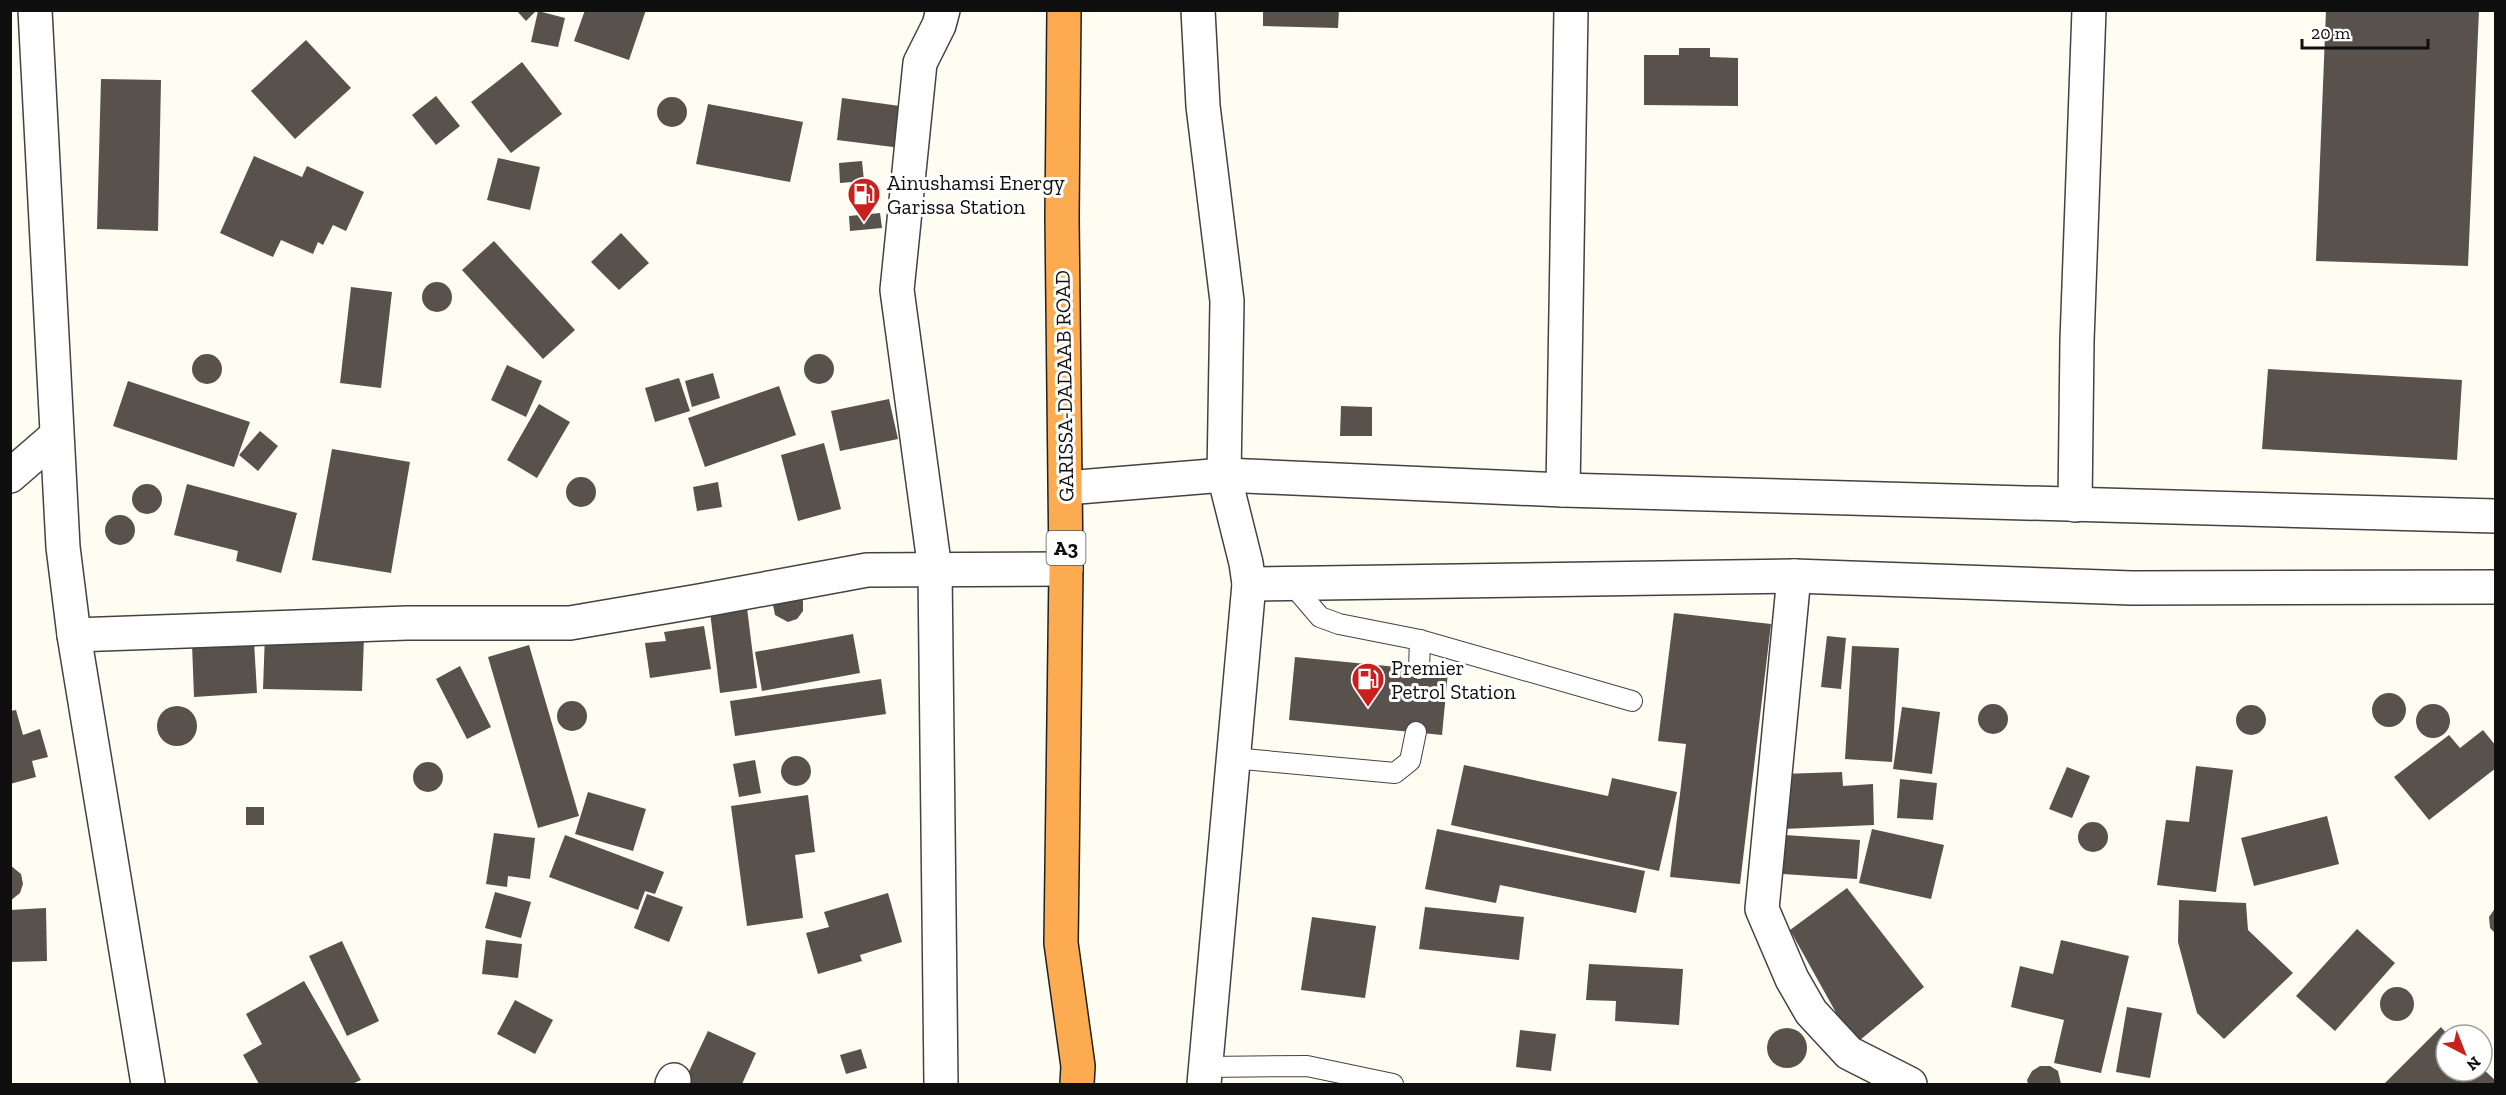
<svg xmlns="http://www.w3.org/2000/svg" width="2506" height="1095" viewBox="0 0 2506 1095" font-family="'Zilla Slab',serif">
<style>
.building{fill:#59514b}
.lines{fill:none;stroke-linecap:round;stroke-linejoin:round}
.lane-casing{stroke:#424242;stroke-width:22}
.street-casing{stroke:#424242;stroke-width:36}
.highway-casing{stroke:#202020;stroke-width:36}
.lane{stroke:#fff;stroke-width:20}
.street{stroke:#fff;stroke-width:33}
.highway{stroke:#fdab51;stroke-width:33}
.labels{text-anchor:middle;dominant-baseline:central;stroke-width:6;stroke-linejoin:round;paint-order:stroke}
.shield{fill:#fff;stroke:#575757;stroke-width:1.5}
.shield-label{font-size:20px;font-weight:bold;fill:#0f0f0f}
.poi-label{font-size:21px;fill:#0f0f0f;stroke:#fff;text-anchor:start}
.street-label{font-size:21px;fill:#0f0f0f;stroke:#fff}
</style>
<rect width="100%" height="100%" fill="#fffdf2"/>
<g class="building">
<polygon points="516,10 537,10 526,21"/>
<polygon points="585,10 646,10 629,60 574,41"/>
<polygon points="1263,10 1339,10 1338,28 1263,26"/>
<polygon points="2326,10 2479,10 2468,266 2316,261"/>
<polygon points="538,11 565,18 558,47 531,42"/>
<polygon points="306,40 351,88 295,139 251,91"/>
<polygon points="1679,48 1710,48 1710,57 1738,58 1738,106 1644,105 1644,55 1679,55"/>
<polygon points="522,62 562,114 511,153 471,102"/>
<polygon points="101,79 161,80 158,231 97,229"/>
<polygon points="436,96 460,126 436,145 412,115"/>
<circle cx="672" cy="112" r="15"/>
<polygon points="842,98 907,107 901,148 837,140"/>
<polygon points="708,104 803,122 790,182 696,164"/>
<polygon points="254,156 302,177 307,166 364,192 346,231 333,225 323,245 318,242 313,254 281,240 273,257 220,233"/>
<polygon points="498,158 540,167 530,210 487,200"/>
<polygon points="862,161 864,181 840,183 839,163"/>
<polygon points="880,213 882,228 850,231 849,216"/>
<polygon points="621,233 649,263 619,290 591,262"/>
<polygon points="494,241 575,330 543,359 462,270"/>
<circle cx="437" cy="297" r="15"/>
<polygon points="351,287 392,292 381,388 340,383"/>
<circle cx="207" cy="369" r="15"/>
<circle cx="819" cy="369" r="15"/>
<polygon points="507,365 542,381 526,417 491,400"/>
<polygon points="2268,369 2462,380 2457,460 2262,449"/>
<polygon points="713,373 720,398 692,407 685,381"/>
<polygon points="679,378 690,411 655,422 645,388"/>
<polygon points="128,381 250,422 234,467 113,426"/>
<polygon points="779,386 796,435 705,467 688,418"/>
<polygon points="889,399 898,439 840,451 831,411"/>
<polygon points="539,404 570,422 537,478 507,460"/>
<polygon points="1341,406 1372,407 1372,436 1340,436"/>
<polygon points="260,431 278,446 258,471 239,455"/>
<polygon points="824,443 841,509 798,521 781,455"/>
<polygon points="332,449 410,462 391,573 312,560"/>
<circle cx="581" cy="492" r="15"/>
<polygon points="718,482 722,507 697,511 693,487"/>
<polygon points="187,484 297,513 281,573 236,561 238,551 174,535"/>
<circle cx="147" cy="499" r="15"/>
<circle cx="120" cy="530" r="15"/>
<polygon points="800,597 803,601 803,611 797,619 788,622 775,615 773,605 775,600"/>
<polygon points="746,600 757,688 720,693 709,604"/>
<polygon points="1674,613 1771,624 1740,884 1670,877 1686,744 1658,741"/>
<polygon points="704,626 711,669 650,678 645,643 666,641 664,632"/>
<polygon points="265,634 364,637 362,691 263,689"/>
<polygon points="853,634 860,673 762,691 755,652"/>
<polygon points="1827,636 1846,638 1841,689 1821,687"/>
<polygon points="254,641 257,693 194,697 192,644"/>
<polygon points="529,645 579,816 538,828 488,657"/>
<polygon points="1852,646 1899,648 1892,762 1845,759"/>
<polygon points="1295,657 1448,672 1442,735 1289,720"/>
<polygon points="460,666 491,727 467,739 436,679"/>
<polygon points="881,679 886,714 735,736 730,701"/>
<circle cx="2389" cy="710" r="17"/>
<circle cx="572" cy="716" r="15"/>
<circle cx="1993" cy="719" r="15"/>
<circle cx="2433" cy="721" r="17"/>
<circle cx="2251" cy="720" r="15"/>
<circle cx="177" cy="726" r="20"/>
<polygon points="1902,707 1940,712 1932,774 1893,769"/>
<polygon points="16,710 23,735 40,729 48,757 32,761 36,777 10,784 10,711"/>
<polygon points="2483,730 2496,746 2496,768 2429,820 2394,777 2449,735 2460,748"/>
<circle cx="796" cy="771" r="15"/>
<polygon points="755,760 761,793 739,797 733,764"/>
<circle cx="428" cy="777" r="15"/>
<polygon points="1464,765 1608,796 1612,778 1677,792 1659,871 1451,825"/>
<polygon points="2196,766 2233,770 2216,892 2157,885 2166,820 2189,822"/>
<polygon points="2067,767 2090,776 2072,818 2049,809"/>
<polygon points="1842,772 1843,786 1873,784 1874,825 1783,829 1781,774"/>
<polygon points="1900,779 1937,783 1933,820 1897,818"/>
<polygon points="588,792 646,809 633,851 575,834"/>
<polygon points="808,795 815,852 795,855 803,918 747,926 731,806"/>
<rect x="246" y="807" width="18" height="18"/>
<polygon points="2327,816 2339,864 2254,886 2241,838"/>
<circle cx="2093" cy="837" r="15"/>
<polygon points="1437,829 1645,871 1636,913 1500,885 1496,903 1425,889"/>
<polygon points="1872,829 1944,845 1931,899 1859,883"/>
<polygon points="494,833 535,838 530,879 508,876 507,887 486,884"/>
<polygon points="565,835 664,872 655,894 645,891 638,910 549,877"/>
<polygon points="1785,835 1860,840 1857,879 1783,874"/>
<polygon points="10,865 21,874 23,884 20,893 10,901"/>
<polygon points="1847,888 1924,987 1854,1045 1790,930"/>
<polygon points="495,892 531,902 521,938 485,928"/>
<polygon points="888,893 902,942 860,955 862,961 818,974 806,933 829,927 824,912"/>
<polygon points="647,894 683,907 669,942 634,928"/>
<polygon points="2179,900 2246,903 2248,930 2293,973 2224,1039 2197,1013 2178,942"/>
<polygon points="1425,907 1524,917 1519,960 1419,949"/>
<polygon points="2496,907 2496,934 2490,928 2489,917"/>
<polygon points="46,908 47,961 10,962 10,910"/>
<polygon points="1312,917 1376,926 1365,998 1301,990"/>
<polygon points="2357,929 2395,963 2335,1031 2296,996"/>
<polygon points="486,940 522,944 518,978 482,974"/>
<polygon points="2061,940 2129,956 2101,1073 2054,1063 2064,1020 2011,1007 2020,966 2053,974"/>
<polygon points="342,941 379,1021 347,1036 309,956"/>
<polygon points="1589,964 1683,969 1679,1025 1615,1021 1616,1001 1586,1000"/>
<polygon points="304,981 361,1080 352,1084 259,1084 243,1055 262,1044 246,1014"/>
<circle cx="2397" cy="1004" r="17"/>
<polygon points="515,1000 553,1020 535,1054 497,1034"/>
<polygon points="2127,1007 2162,1013 2150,1078 2116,1072"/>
<polygon points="2441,1027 2448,1035 2446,1035 2446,1071 2482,1071 2482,1068 2496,1081 2496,1084 2384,1084"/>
<circle cx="1787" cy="1048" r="20"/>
<polygon points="1520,1030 1556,1034 1551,1071 1516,1067"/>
<polygon points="708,1031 756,1053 742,1084 683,1084"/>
<polygon points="861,1049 867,1068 846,1074 840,1055"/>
<polygon points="2040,1066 2050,1066 2058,1071 2061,1084 2028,1084 2027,1080 2032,1071"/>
</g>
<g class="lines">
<g class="lane-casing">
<g id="lane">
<polyline points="1291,583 1320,617 1339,624 1420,640 1632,701"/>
<polyline points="1419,669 1420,640"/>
<polyline points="1233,758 1395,773 1410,761 1416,732"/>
<polyline points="1206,1067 1307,1066 1393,1084"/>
</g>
</g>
<g class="street-casing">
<g id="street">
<polyline points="35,10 63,547 74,635 148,1084"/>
<polyline points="1198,10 1203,106 1227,301 1224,475 1246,563 1249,584 1204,1084"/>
<polyline points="10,476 56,436"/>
<polyline points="1066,488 1224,475 1563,490 2495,516"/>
<polyline points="1563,490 1571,10"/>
<polyline points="2075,505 2077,341 2089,10"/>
<polyline points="1794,576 1762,909 1792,979 1811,1012 1849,1053 1910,1084"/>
<polyline points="1249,584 1794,576 2132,588 2496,587"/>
<polyline points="74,635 407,623 570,623 699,601 867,570 1066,569"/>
<polyline points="672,1084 674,1080"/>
<polyline points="941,1084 935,570 897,290 920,63 939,25 943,10"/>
</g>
</g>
<g class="highway-casing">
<polyline id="highway" points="1064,10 1062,217 1066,569 1061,943 1078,1066 1077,1084"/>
</g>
<use href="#lane" class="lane"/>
<use href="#street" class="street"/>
<use href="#highway" class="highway"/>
</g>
<defs>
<g id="fuel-pin" transform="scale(1.725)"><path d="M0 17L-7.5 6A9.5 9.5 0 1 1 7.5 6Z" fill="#ca201d" stroke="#fff"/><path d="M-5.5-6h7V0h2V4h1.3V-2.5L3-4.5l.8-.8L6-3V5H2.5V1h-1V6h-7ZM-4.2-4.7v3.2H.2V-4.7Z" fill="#fff"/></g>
</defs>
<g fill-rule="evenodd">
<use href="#fuel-pin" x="864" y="194"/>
<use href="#fuel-pin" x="1368" y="679"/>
</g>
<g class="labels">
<rect class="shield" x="1046.5" y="531" width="39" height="34" rx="4.5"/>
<g class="shield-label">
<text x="1066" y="548">A3</text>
</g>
<g class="poi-label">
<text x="887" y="182">Ainushamsi Energy<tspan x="887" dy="24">Garissa Station</tspan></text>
<text x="1391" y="667">Premier<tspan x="1391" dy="24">Petrol Station</tspan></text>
</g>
<g class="street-label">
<text transform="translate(1064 386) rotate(-91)">GARISSA-DADAAB ROAD</text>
</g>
</g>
<rect width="2506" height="1095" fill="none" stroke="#0f0f0f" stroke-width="24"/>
<g transform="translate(2464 1053) rotate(138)"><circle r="28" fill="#ffffff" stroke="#9f9f9f" stroke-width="1.5"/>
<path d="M0-4.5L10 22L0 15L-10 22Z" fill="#ca201d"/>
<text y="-9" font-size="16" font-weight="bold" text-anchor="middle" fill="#0f0f0f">N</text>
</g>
<path d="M2302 39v9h126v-9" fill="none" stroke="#0f0f0f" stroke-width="3"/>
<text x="2311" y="39" font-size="18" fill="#0f0f0f" stroke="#ffffff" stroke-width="4.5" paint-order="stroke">20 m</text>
</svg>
